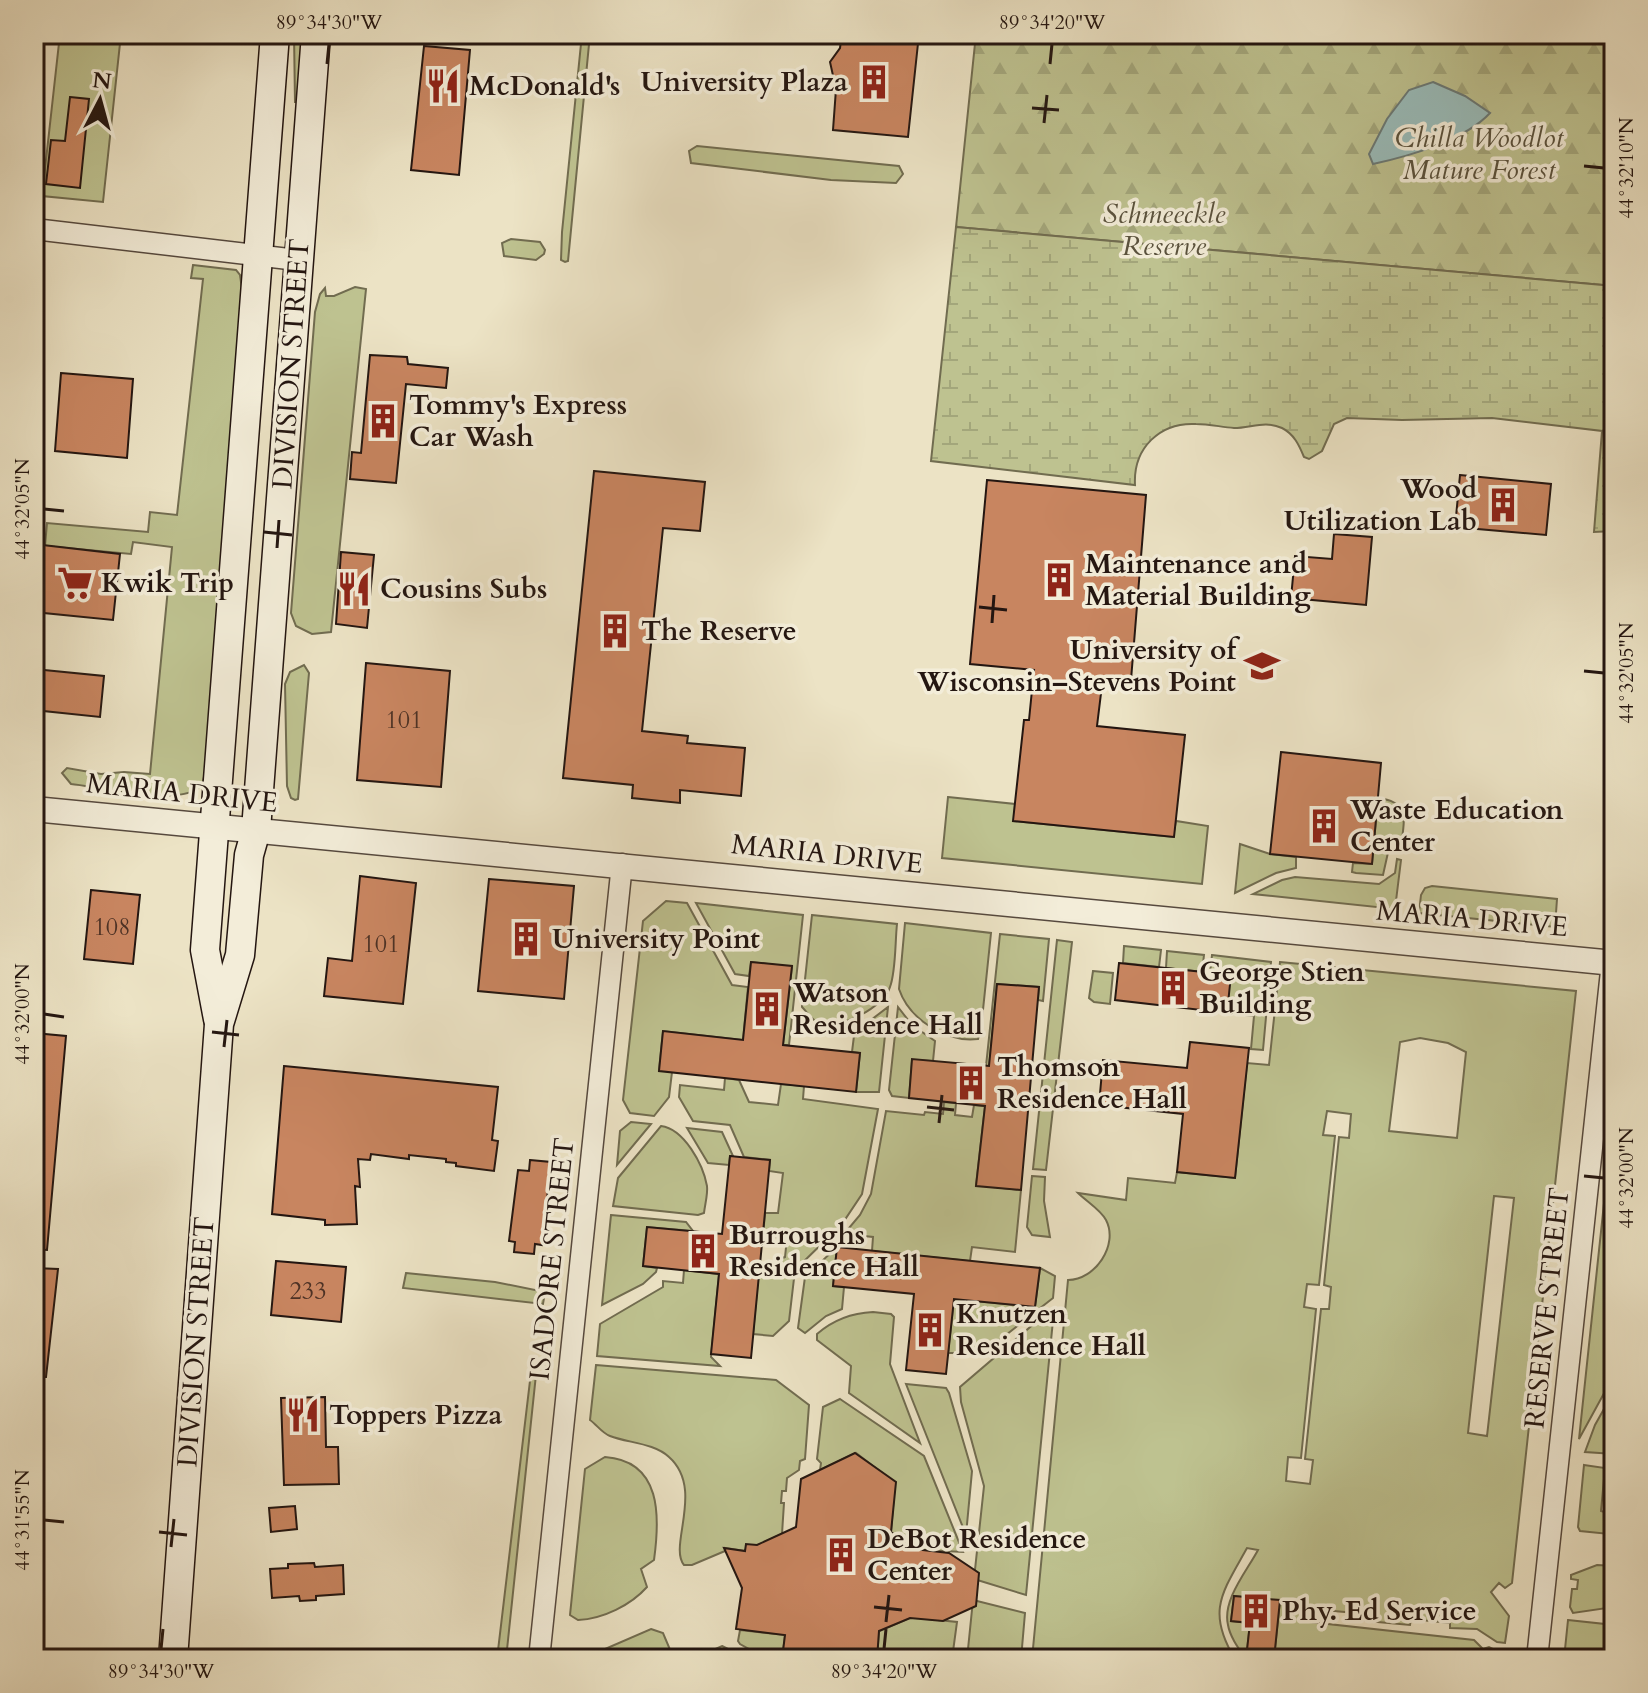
<svg xmlns="http://www.w3.org/2000/svg" width="1648" height="1693" viewBox="0 0 1648 1693" font-family="Cardo,serif">
<style>
.green{fill:#bec290;stroke:#716c50;stroke-width:2;fill-rule:evenodd}
.forest{fill:url(#forest-firs);stroke:#716c50;stroke-width:2}
.wetland{fill:url(#wetland-marsh);stroke:#716c50;stroke-width:2}
.water{fill:#9abdbb;stroke:#6b7a77;stroke-width:2}
.building{fill:#c88560;stroke:#241611;stroke-width:2}
.lines{fill:none;stroke-linecap:round;stroke-linejoin:round}
.minor-casing{stroke:#56493e;stroke-width:23}
.tertiary-casing{stroke:#56493e;stroke-width:27}
.secondary-casing{stroke:#241611;stroke-width:31}
.minor{stroke:#f3edd9;stroke-width:20}
.tertiary{stroke:#f3edd9;stroke-width:24}
.secondary{stroke:#f3edd9;stroke-width:28}
.ticks{fill:none;stroke:#241611;stroke-width:3}
.labels{text-anchor:middle;dominant-baseline:central;stroke-width:7;stroke-linejoin:round;paint-order:stroke}
.number-label{font-size:24px;fill:#4d3225}
.poi-label{font-size:28px;font-weight:bold;fill:#241611;stroke:#f3edd9;text-anchor:start}
.park-label{font-size:28px;font-style:italic;fill:#5a523d;stroke:#f3edd9}
.street-label{font-size:28px;fill:#241611;stroke:#f3edd9}
.neatline{fill:none;stroke:#241611;stroke-width:3}
.ticks-label{font-size:20px;text-anchor:middle;fill:#241611}
</style>
<defs>
<pattern id="forest-firs" width="22" height="20" patternUnits="userSpaceOnUse" patternTransform="scale(2)"><rect width="22" height="20" fill="#bec290"/><path d="M5 1l3.5 6h-7zM16 11l3.5 6h-7z" fill="#a3a67b"/></pattern>
<pattern id="wetland-marsh" width="20" height="14" patternUnits="userSpaceOnUse" patternTransform="scale(2)"><rect width="20" height="14" fill="#bec290"/><path d="M1 5h8M5 5V1M11 12h8M15 12V8" fill="none" stroke="#a3a67b"/></pattern>
</defs>
<rect width="100%" height="100%" fill="#ece3c5"/>
<filter id="stains"><feTurbulence type="fractalNoise" baseFrequency=".0025" numOctaves="4"/><feColorMatrix values="0 0 0 0 .2 0 0 0 0 .09 0 0 0 0 .02 0 0 0 .5 -.17"/></filter>
<radialGradient id="worn" r=".72"><stop offset=".6" stop-color="#630" stop-opacity="0"/><stop offset="1" stop-color="#630" stop-opacity=".3"/></radialGradient>
<g class="green">
<polygon points="60,34 121,34 103,202 42,196"/>
<polygon points="294,34 305,34 298,102 295,102"/>
<polygon points="582,34 590,34 568,261 565,262 561,260 562,232"/>
<polygon points="697,146 899,166 903,174 896,183 831,180 691,163 689,151"/>
<polygon points="511,239 540,242 545,250 544,254 536,260 504,256 502,243"/>
<path d="M193,265L236,270L240,275L242,289L206,759C205,766 205,778 202,784C187,809 96,786 71,784L62,773L67,768L101,774L124,772L150,774L172,547L133,542L131,554L45,546L47,523L148,532L150,512L177,515L203,279L191,278Z"/>
<polygon points="355,287 366,289 331,632 312,634 296,626 291,613 315,312 320,294 325,288 326,296 334,296"/>
<polygon points="304,665 309,673 298,799 295,800 291,798 287,786 285,684 290,672"/>
<polygon points="948,797 1015,804 1014,821 1173,837 1176,821 1208,826 1202,884 942,858"/>
<path d="M1378,798C1411,802 1404,820 1401,847L1389,848L1383,875L1356,873L1352,872L1353,863L1372,864Z"/>
<polygon points="1240,844 1270,854 1296,857 1296,868 1276,873 1235,893"/>
<polygon points="1397,859 1401,860 1395,909 1253,894 1282,880 1295,877 1379,884 1395,873"/>
<polygon points="1432,886 1557,899 1555,927 1419,913 1421,895 1425,888"/>
<polygon points="666,901 687,903 732,985 748,987 743,1040 663,1031 659,1070 672,1072 669,1097 654,1116 630,1113 623,1100 643,921"/>
<polygon points="696,903 803,915 789,1045 783,1045 792,967 751,962 749,976 735,974"/>
<path d="M812,915L897,924C895,942 896,971 890,987C884,1007 841,1029 821,1024C813,1022 808,1013 802,1007Z"/>
<path d="M905,923L991,933L981,1029L978,1039C946,1043 909,1019 899,989Z"/>
<polygon points="1000,934 1049,939 1043,1001 1038,1000 1039,987 997,984 989,1067 986,1066"/>
<polygon points="1057,940 1072,942 1046,1170 1033,1169"/>
<polygon points="1124,946 1161,950 1159,967 1123,963"/>
<polygon points="1167,951 1204,955 1202,972 1166,968"/>
<polygon points="1212,955 1271,962 1263,1050 1251,1049 1254,1016 1227,1013 1210,973"/>
<path d="M1280,962L1576,991L1512,1583L1505,1588L1499,1583L1491,1592L1509,1616L1505,1643L1497,1642L1477,1629L1450,1628V1623L1411,1619L1410,1625L1356,1620V1613L1311,1609L1310,1622L1474,1640L1483,1649L1489,1647L1501,1653L1504,1659H1274L1280,1601L1234,1596L1231,1621L1250,1623L1246,1659C1239,1649 1230,1637 1228,1625C1222,1600 1247,1571 1258,1550L1247,1548C1222,1593 1206,1611 1235,1659H1032L1068,1280C1095,1280 1119,1245 1106,1220C1101,1210 1086,1201 1078,1193L1126,1200L1128,1178L1175,1183L1177,1172L1235,1178L1247,1063L1269,1065ZM1420,1038L1448,1043L1466,1052L1457,1138L1389,1131L1400,1042ZM1327,1111L1351,1114L1349,1138L1339,1137L1324,1285L1331,1287L1329,1309H1321L1305,1459L1313,1460L1310,1484L1286,1481L1288,1457L1301,1458L1316,1309L1304,1307L1307,1284L1319,1285L1335,1136L1323,1135ZM1494,1196L1514,1198L1487,1436L1468,1433Z"/>
<polygon points="1093,971 1113,973 1110,1004 1094,1002 1089,998"/>
<polygon points="888,1007 879,1092 856,1092 860,1053 852,1052 855,1028 867,1023"/>
<polygon points="898,1007 912,1025 935,1041 933,1061 912,1060 909,1098 892,1096 889,1090"/>
<polygon points="725,1078 739,1080 749,1102 778,1105 781,1084 804,1086 803,1099 878,1109 862,1194 842,1224 795,1270 789,1321 773,1336 753,1334 759,1269 785,1257 787,1238 763,1236 765,1213 778,1213 783,1173 769,1171 770,1160 744,1157 730,1125 693,1121 679,1097 680,1085 724,1090"/>
<polygon points="944,1102 956,1103 955,1115 972,1117 974,1105 985,1106 976,1185 1021,1190 1015,1252 972,1247 970,1261 872,1251 873,1237 844,1234 860,1215 871,1194 886,1111 924,1115 925,1112 943,1114"/>
<polygon points="1614,1109 1614,1375 1579,1439"/>
<polygon points="631,1122 651,1124 617,1165 620,1131"/>
<path d="M661,1126C684,1129 703,1164 707,1186C708,1194 705,1204 704,1213L698,1215L613,1206L618,1178Z"/>
<polygon points="687,1128 722,1132 733,1156 730,1156 729,1165 708,1163"/>
<polygon points="1032,1176 1045,1177 1044,1201 1050,1237 1032,1235 1027,1227"/>
<polygon points="611,1215 686,1222 693,1231 647,1227 643,1266 657,1268 656,1272 643,1284 602,1305"/>
<polygon points="837,1247 833,1286 844,1287 842,1309 826,1316 805,1333 798,1328 805,1277"/>
<polygon points="1040,1268 1055,1276 1053,1298 983,1353 948,1353 954,1299 1035,1307"/>
<polygon points="684,1270 719,1274 711,1357 720,1366 597,1356 600,1324 663,1287 663,1281 683,1283"/>
<polygon points="406,1273 495,1282 545,1292 543,1304 403,1288"/>
<polygon points="1050,1310 1054,1310 1026,1595 974,1579 984,1486 961,1402 960,1387"/>
<path d="M873,1312L891,1314L894,1317L890,1364L920,1443L849,1393L851,1366L817,1340V1334C833,1320 852,1313 873,1312Z"/>
<polygon points="532,1364 537,1365 506,1659 497,1659"/>
<path d="M596,1365L776,1380L809,1405L805,1459L800,1461L799,1470L787,1478L786,1491H782L781,1503H784L782,1534L745,1551L725,1548V1551L692,1565H684C668,1546 705,1489 669,1457C654,1443 628,1443 610,1436C602,1433 597,1425 590,1420Z"/>
<polygon points="906,1384 946,1388 949,1393 972,1471 966,1535"/>
<polygon points="1614,1391 1614,1454 1585,1452 1595,1425"/>
<polygon points="840,1399 924,1456 963,1552 924,1550 920,1553 891,1532 895,1483 856,1453 820,1470 821,1463 817,1459 823,1407"/>
<path d="M605,1457C662,1461 660,1517 654,1560L641,1569L647,1587C631,1605 603,1619 578,1620L570,1615L585,1469Z"/>
<polygon points="1584,1465 1605,1468 1601,1511 1611,1514 1609,1534 1580,1531 1578,1527"/>
<polygon points="1597,1565 1614,1566 1614,1607 1573,1613 1570,1607 1572,1589 1577,1589 1578,1580 1571,1579 1571,1575"/>
<polygon points="973,1600 1025,1613 1021,1659 967,1659"/>
<polygon points="917,1615 919,1618 957,1622 952,1659 877,1659 879,1631"/>
<polygon points="1568,1620 1614,1625 1614,1659 1564,1659"/>
<polygon points="651,1629 663,1633 674,1659 582,1659"/>
<polygon points="740,1630 785,1635 782,1659 767,1659 740,1644 738,1641"/>
<polygon points="722,1646 748,1659 692,1659"/>
</g>
<polygon class="forest" points="976,34 1614,34 1614,286 956,227"/>
<path class="wetland" d="M956,227L1614,286V531L1594,532L1602,431L1492,418L1402,420L1347,418L1334,424L1322,451L1309,459L1304,457C1299,445 1294,434 1282,428C1265,420 1251,428 1234,428C1221,427 1209,424 1196,424C1160,422 1133,448 1135,485L931,461Z"/>
<path class="water" d="M1433,82L1465,96L1490,113C1465,140 1410,156 1373,164L1369,154L1387,119L1409,90Z"/>
<g class="building">
<polygon points="842,34 919,34 908,137 833,130 836,89 830,62 840,48"/>
<polygon points="424,46 470,50 459,175 411,170"/>
<polygon points="70,97 89,99 80,188 46,184 51,140 65,141"/>
<polygon points="370,355 407,357 408,364 448,368 446,388 406,384 396,483 350,479 352,452 361,453"/>
<polygon points="61,373 133,379 127,458 55,451"/>
<polygon points="594,471 705,482 700,531 663,528 642,731 688,736 687,743 745,748 741,796 680,790 680,803 632,798 633,785 563,778"/>
<polygon points="1460,475 1551,484 1546,535 1455,527"/>
<polygon points="987,480 1146,495 1131,680 1103,677 1097,726 1185,735 1174,837 1013,821 1024,720 1029,720 1034,670 970,664"/>
<polygon points="1334,534 1372,537 1366,605 1291,598 1295,556 1332,559"/>
<polygon points="34,544 120,554 113,620 34,612"/>
<polygon points="341,552 374,555 367,628 336,624"/>
<polygon points="366,663 450,671 441,787 357,780"/>
<polygon points="34,669 104,676 100,717 34,710"/>
<polygon points="1281,752 1381,763 1372,864 1270,854"/>
<polygon points="360,876 416,883 403,1004 324,996 328,958 352,961"/>
<polygon points="489,879 574,886 564,999 478,991"/>
<polygon points="91,890 140,895 133,964 84,959"/>
<polygon points="751,962 792,966 783,1045 860,1053 856,1092 659,1071 663,1031 743,1040"/>
<polygon points="1119,963 1231,975 1227,1013 1115,1000"/>
<polygon points="997,984 1039,987 1021,1190 976,1186 985,1106 909,1098 912,1059 989,1066"/>
<polygon points="34,1033 66,1036 47,1250 34,1249"/>
<polygon points="1190,1042 1249,1048 1235,1178 1177,1172 1183,1114 1099,1105 1103,1060 1187,1068"/>
<polygon points="284,1066 498,1087 492,1140 498,1141 494,1171 456,1166 456,1163 446,1162 446,1159 409,1155 409,1159 371,1154 370,1160 358,1159 360,1187 355,1186 357,1224 325,1225 325,1220 272,1214"/>
<polygon points="730,1156 770,1160 751,1358 711,1354 719,1274 643,1266 647,1227 722,1234"/>
<polygon points="530,1160 551,1162 542,1245 535,1244 534,1254 514,1252 515,1242 509,1241 518,1170 529,1171"/>
<polygon points="837,1247 1040,1268 1035,1307 954,1299 946,1374 906,1370 914,1294 833,1286"/>
<polygon points="276,1261 346,1267 341,1322 271,1315"/>
<polygon points="34,1268 58,1269 46,1377 34,1377"/>
<polygon points="325,1397 326,1447 338,1447 339,1484 284,1485 281,1398"/>
<polygon points="855,1453 896,1482 891,1532 914,1549 949,1553 979,1573 976,1606 943,1621 910,1618 879,1631 877,1659 782,1659 785,1635 736,1629 742,1588 724,1548 745,1551 746,1544 757,1545 796,1527 801,1479"/>
<polygon points="295,1506 297,1529 271,1532 269,1508"/>
<polygon points="314,1563 315,1567 343,1565 344,1594 316,1596 316,1600 300,1601 299,1596 272,1598 270,1569 288,1568 288,1564"/>
<polygon points="1234,1596 1280,1600 1274,1659 1246,1659 1250,1623 1231,1621"/>
</g>
<g class="lines">
<g class="minor-casing">
<g id="minor">
<polyline points="34,229 297,260"/>
<polyline points="539,1659 622,864"/>
<polyline points="1537,1659 1612,962"/>
</g>
</g>
<g class="tertiary-casing">
<polyline id="tertiary" points="34,809 1614,963"/>
</g>
<g class="secondary-casing">
<g id="secondary">
<polyline points="218,1019 205,950 275,34"/>
<path d="M173,1659L219,1024L240,955L249,855L256,830C277,565 295,299 316,34"/>
</g>
</g>
<use href="#minor" class="minor"/>
<use href="#tertiary" class="tertiary"/>
<use href="#secondary" class="secondary"/>
</g>
<path class="ticks" d="M327,64L329,44M1050,64L1052,44M1032,108L1059,110M1044,123L1047,95M1584,166L1604,168M44,509L64,511M264,532L292,535M277,548L279,520M979,607L1007,610M992,623L994,595M1584,671L1604,673M44,1014L64,1017M212,1032L239,1035M224,1047L227,1020M927,1107L954,1110M939,1123L942,1095M1584,1176L1604,1178M44,1520L64,1522M159,1532L187,1535M171,1547L174,1519M874,1607L902,1610M886,1622L889,1595M161,1649L163,1629M884,1649L886,1629"/>
<defs>
<g id="building-bare" transform="scale(2.76)"><path d="M-4-6H4V6H1V3H-1V6H-4ZM-2.5-4.3h1.7v1.8h-1.7ZM.8-4.3h1.7v1.8H.8ZM-2.5-1h1.7V.8h-1.7ZM.8-1h1.7V.8H.8Z" fill="#8f2418" stroke="#f3edd9" stroke-width="2.5" paint-order="stroke"/></g>
<g id="restaurant-bare" transform="scale(2.76)"><path d="M-5-6h1v4h1v-4h1v4h1v-4h1v5L-1.5 .5V6h-2V.5L-5-1ZM5-6V6H3V1.5H1.5Q1.5-4 5-6Z" fill="#8f2418" stroke="#f3edd9" stroke-width="2.5" paint-order="stroke"/></g>
<g id="supermarket-bare" transform="scale(2.76)"><path d="M-6-5.5h2.5l.6 2H6L4.5 2H-2.5L-4.4-4H-6ZM-1.5 3.2a1.3 1.3 0 1 0 .1 0ZM3 3.2a1.3 1.3 0 1 0 .1 0Z" fill="#8f2418" stroke="#f3edd9" stroke-width="2.5" paint-order="stroke"/></g>
<g id="university-bare" transform="scale(2.76)"><path d="M0-5L7-2L0 1L-7-2ZM-4 1L0 2.5L4 1V4Q0 6-4 4Z" fill="#8f2418" stroke="#f3edd9" stroke-width="2.5" paint-order="stroke"/></g>
</defs>
<g fill-rule="evenodd">
<use href="#building-bare" x="874" y="82"/>
<use href="#restaurant-bare" x="443" y="86"/>
<use href="#building-bare" x="383" y="421"/>
<use href="#building-bare" x="1503" y="505"/>
<use href="#building-bare" x="1059" y="580"/>
<use href="#supermarket-bare" x="75" y="583"/>
<use href="#restaurant-bare" x="354" y="589"/>
<use href="#building-bare" x="615" y="631"/>
<use href="#university-bare" x="1262" y="666"/>
<use href="#building-bare" x="1324" y="826"/>
<use href="#building-bare" x="526" y="939"/>
<use href="#building-bare" x="1173" y="988"/>
<use href="#building-bare" x="767" y="1009"/>
<use href="#building-bare" x="971" y="1083"/>
<use href="#building-bare" x="703" y="1251"/>
<use href="#building-bare" x="930" y="1330"/>
<use href="#restaurant-bare" x="303" y="1415"/>
<use href="#building-bare" x="841" y="1555"/>
<use href="#building-bare" x="1256" y="1611"/>
</g>
<g class="labels">
<g class="number-label">
<text x="404" y="720">101</text>
<text x="112" y="927">108</text>
<text x="381" y="944">101</text>
<text x="308" y="1291">233</text>
</g>
<g class="poi-label">
<text x="848" y="82" text-anchor="end">University Plaza</text>
<text x="469" y="86">McDonald's</text>
<text x="409" y="405">Tommy's Express<tspan x="409" dy="32">Car Wash</tspan></text>
<text x="1477" y="489" text-anchor="end">Wood<tspan x="1477" dy="32">Utilization Lab</tspan></text>
<text x="1085" y="564">Maintenance and<tspan x="1085" dy="32">Material Building</tspan></text>
<text x="101" y="583">Kwik Trip</text>
<text x="380" y="589">Cousins Subs</text>
<text x="641" y="631">The Reserve</text>
<text x="1236" y="650" text-anchor="end">University of<tspan x="1236" dy="32">Wisconsin–Stevens Point</tspan></text>
<text x="1350" y="810">Waste Education<tspan x="1350" dy="32">Center</tspan></text>
<text x="552" y="939">University Point</text>
<text x="1199" y="972">George Stien<tspan x="1199" dy="32">Building</tspan></text>
<text x="793" y="993">Watson<tspan x="793" dy="32">Residence Hall</tspan></text>
<text x="997" y="1067">Thomson<tspan x="997" dy="32">Residence Hall</tspan></text>
<text x="729" y="1235">Burroughs<tspan x="729" dy="32">Residence Hall</tspan></text>
<text x="956" y="1314">Knutzen<tspan x="956" dy="32">Residence Hall</tspan></text>
<text x="329" y="1415">Toppers Pizza</text>
<text x="867" y="1539">DeBot Residence<tspan x="867" dy="32">Center</tspan></text>
<text x="1282" y="1611">Phy. Ed Service</text>
</g>
<g class="park-label">
<text x="1479" y="138">Chilla Woodlot<tspan x="1479" dy="32">Mature Forest</tspan></text>
<text x="1164" y="214">Schmeeckle<tspan x="1164" dy="32">Reserve</tspan></text>
</g>
<g class="street-label">
<text transform="translate(291 364) rotate(-86)">DIVISION STREET</text>
<text transform="translate(182 793) rotate(6)">MARIA DRIVE</text>
<text transform="translate(827 854) rotate(6)">MARIA DRIVE</text>
<text transform="translate(1472 919) rotate(5)">MARIA DRIVE</text>
<text transform="translate(552 1259) rotate(-84)">ISADORE STREET</text>
<text transform="translate(1547 1308) rotate(-84)">RESERVE STREET</text>
<text transform="translate(196 1342) rotate(-86)">DIVISION STREET</text>
</g>
</g>
<rect width="1648" height="1693" fill="none" stroke="#ece3c5" stroke-width="88"/>
<g transform="translate(100 100) rotate(6)" stroke="#f3edd9" stroke-width="6" paint-order="stroke">
<path d="M0-6L14 30L0 20L-14 30Z" fill="#241611"/>
<text y="-12" font-size="22" font-weight="bold" text-anchor="middle" fill="#241611">N</text>
</g>
<rect x="44" y="44" width="1560" height="1605" class="neatline"/>
<g class="ticks-label">
<text x="329" y="29">89°34'30"W</text>
<text x="1052" y="29">89°34'20"W</text>
<text transform="translate(1626 168) rotate(-90)" y="7">44°32'10"N</text>
<text transform="translate(22 509) rotate(-90)" y="7">44°32'05"N</text>
<text transform="translate(1626 673) rotate(-90)" y="7">44°32'05"N</text>
<text transform="translate(22 1014) rotate(-90)" y="7">44°32'00"N</text>
<text transform="translate(1626 1178) rotate(-90)" y="7">44°32'00"N</text>
<text transform="translate(22 1520) rotate(-90)" y="7">44°31'55"N</text>
<text x="161" y="1678">89°34'30"W</text>
<text x="884" y="1678">89°34'20"W</text>
</g>
<rect width="100%" height="100%" filter="url(#stains)"/>
<rect width="100%" height="100%" fill="url(#worn)"/>
</svg>
